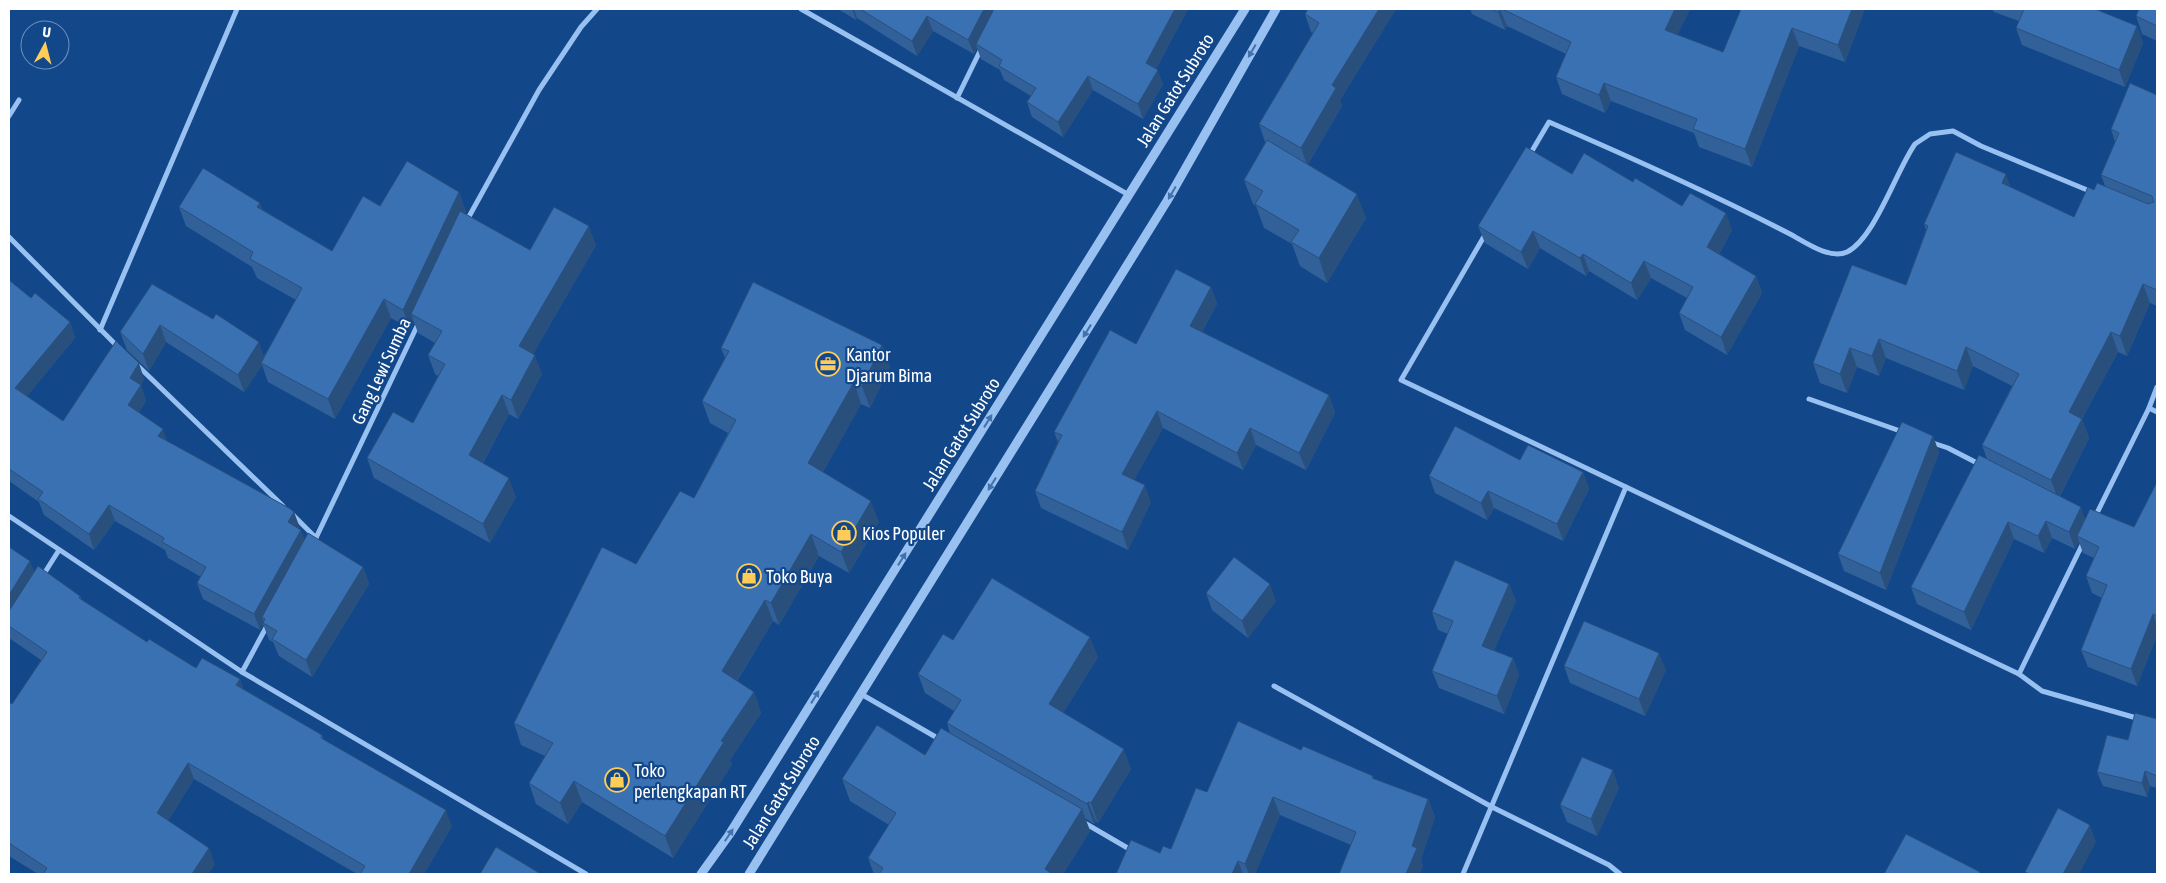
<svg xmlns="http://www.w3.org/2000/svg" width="2166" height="883" viewBox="0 0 2166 883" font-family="'Asap Condensed',sans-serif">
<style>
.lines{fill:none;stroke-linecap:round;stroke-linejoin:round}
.minor{stroke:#98c1f1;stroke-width:5}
.tertiary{stroke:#98c1f1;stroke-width:9}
.wall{fill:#32619a}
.shaded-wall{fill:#294f7d}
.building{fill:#3a71b3;stroke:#294f7d}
.oneway{fill:#4172ae}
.labels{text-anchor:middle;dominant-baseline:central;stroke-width:4.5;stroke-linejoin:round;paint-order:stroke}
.street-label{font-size:18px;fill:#fff;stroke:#12478a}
.poi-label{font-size:18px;fill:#fff;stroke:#12478a;text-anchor:start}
</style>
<rect width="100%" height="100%" fill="#12478a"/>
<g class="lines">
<g class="minor">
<polyline points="801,9 1129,195"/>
<polyline points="957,98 982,47"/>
<polyline points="9,116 19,100"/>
<path d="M1529,156L1549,122C1630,157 1711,193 1790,234C1805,242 1830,260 1847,252C1875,238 1896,171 1915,144L1930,134L1953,131L1981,146L2092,192"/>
<polyline points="466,222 539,90 581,27 597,9"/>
<polyline points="1486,233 1401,380 2019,674 2083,543"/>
<polyline points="9,237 119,348"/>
<polyline points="100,330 237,9"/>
<polyline points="136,364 283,506"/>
<polyline points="1809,399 1903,432"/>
<polyline points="2149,408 2157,412"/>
<polyline points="1930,442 1948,448 1981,465"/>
<polyline points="293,515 316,538"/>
<polyline points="9,516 242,672 586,874"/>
<polyline points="2095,517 2149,408 2157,387"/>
<polyline points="314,542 419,322"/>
<polyline points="42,577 59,550"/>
<polyline points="242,672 268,624"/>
<polyline points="2019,674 2042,691 2140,719"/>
<polyline points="1274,686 1492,807 1609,865 1620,874"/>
<polyline points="861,694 941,740"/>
<polyline points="1083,822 1131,850"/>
<polyline points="1463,874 1626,487"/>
</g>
<g class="tertiary">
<polyline points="701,874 729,835 1245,9"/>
<polyline points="749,874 1167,201 1276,9"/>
</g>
</g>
<g class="wall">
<polygon points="838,9 1188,9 1156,69 1163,84 1143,119 1093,90 1063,137 1032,117 1027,102 1031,96 1004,80 1000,70 981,59 977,48 974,54 933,31 917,56 857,18 856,20"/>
<polygon points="1308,9 1396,9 1340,100 1342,106 1308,164 1366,218 1327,283 1300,266 1292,244 1264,228 1256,206 1253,204 1244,180 1266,142 1265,142 1259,124 1313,33 1311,32 1305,14"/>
<polygon points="1470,9 1690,9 1677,35 1723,52 1741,9 1865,9 1845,62 1799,46 1752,167 1699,147 1694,133 1611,101 1605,113 1562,94 1556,77 1566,54 1507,26 1505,30 1472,14"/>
<polygon points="1992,9 2095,9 2137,26 2143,43 2125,87 2022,45 2016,28 2019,21 1994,12"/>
<polygon points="2157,9 2157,41 2142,34 2136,16"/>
<polygon points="2157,95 2157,306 2150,303 2127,356 2118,352 2082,419 2089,438 2060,496 2085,518 2134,527 2157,482 2157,635 2137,686 2088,667 2081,650 2102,598 2092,593 2086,576 2094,558 2083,553 2079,542 2075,549 2052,538 2044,553 2014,539 1971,630 1917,604 1911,587 1987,459 1982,445 2012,386 1973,366 1964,390 1886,358 1879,376 1857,367 1847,393 1820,383 1813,363 1906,285 1926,230 1924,224 2011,188 2074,217 2094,190 2105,186 2101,175 2115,142 2111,129"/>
<polygon points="1572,174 1633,182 1732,230 1719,254 1756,276 1762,293 1727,355 1685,330 1679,313 1687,298 1651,278 1637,300 1589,271 1586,276 1540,248 1528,269 1485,243 1478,226"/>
<polygon points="459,192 466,212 465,214 530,250 596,245 533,354 542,374 518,419 509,414 483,463 516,497 490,543 374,478 367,458 413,423 438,376 435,374 428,355 435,343 418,333 414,322 411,329 391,318 335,419 268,382 262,365 244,392 166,342 149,371 127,350 120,332 152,284 264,356 296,300 257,278 252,267 186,226 179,207 260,203 263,210 332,251 380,206"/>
<polygon points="9,280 31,298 70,322 75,338 27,396 63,421 144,379 141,385 146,401 139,412 168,442 294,512 299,529 301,530 304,540 363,567 369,584 312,677 279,656 273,642 269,640 263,624 260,630 203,599 197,583 201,577 168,558 165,550 115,521 94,550 44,515 39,502 9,481"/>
<polygon points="1211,287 1217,304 1202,332 1329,395 1335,413 1306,470 1256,445 1243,470 1163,428 1134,480 1151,502 1128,550 1041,508 1035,491 1058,442 1054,432 1136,344"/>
<polygon points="882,345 890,367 870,408 861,404 823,472 879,522 849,573 819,556 779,625 773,621 737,681 754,692 761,713 730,760 732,764 673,858 582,802 568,824 536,804 529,783 545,756 521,745 514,723 636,564 694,498 728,433 710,423 702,401 725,358 721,348"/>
<polygon points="1933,436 1939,453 1886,590 1844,571 1838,554"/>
<polygon points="1520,460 1583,472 1589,489 1563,541 1494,508 1487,520 1435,493 1429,476"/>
<polygon points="9,547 30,561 34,572 80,596 82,600 147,642 196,668 240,679 243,689 322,735 324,740 452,826 424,874 357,874 194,779 168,821 215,864 208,874 38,874 9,856 9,702 12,704 41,660 9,638"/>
<polygon points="1509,584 1516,601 1494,650 1513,658 1519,675 1504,714 1439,688 1432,671 1448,634 1438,630 1432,612"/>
<polygon points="1206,593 1276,601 1248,638 1212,610"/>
<polygon points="953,640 1098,657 1063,713 1131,769 1098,823 1096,821 1094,824 1085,818 1090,831 1063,874 874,874 868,858 889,825 850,801 842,779 925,755 950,733 947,723 954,711 925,693 918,674"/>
<polygon points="1564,666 1666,670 1645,716 1570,683"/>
<polygon points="2157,719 2157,788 2150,786 2147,797 2103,786 2097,772 2128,740"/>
<polygon points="1301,750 1373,776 1374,779 1428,799 1435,817 1421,859 1423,867 1351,845 1280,815 1255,874 1116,874 1160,853 1171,849 1207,792"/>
<polygon points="1619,788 1597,836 1567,822 1560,805"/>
</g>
<g class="shaded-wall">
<polygon points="852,9 854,9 857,18 856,20"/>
<polygon points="984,9 996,9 976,44 977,48 974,54 968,40"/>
<polygon points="1175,9 1188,9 1151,78 1146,63"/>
<polygon points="1379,9 1396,9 1340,100 1342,106 1307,165 1301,148 1332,85"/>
<polygon points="1500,9 1507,26 1505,30 1498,12"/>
<polygon points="1675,9 1690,9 1671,48 1665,30"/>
<polygon points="1852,9 1865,9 1845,62 1838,45"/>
<polygon points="927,16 933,31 917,56 912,41"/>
<polygon points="2137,26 2143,43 2125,87 2119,70"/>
<polygon points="1792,28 1799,46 1752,167 1745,149"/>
<polygon points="1158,70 1163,84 1143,119 1138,104"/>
<polygon points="1088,76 1093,90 1063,137 1058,122"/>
<polygon points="1604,83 1611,101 1605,113 1599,95"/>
<polygon points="2006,174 2013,193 2002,183"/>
<polygon points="459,192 466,212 416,317 411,314 414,322 411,329 403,310"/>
<polygon points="1357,194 1366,218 1327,283 1319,258"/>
<polygon points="260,203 267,222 257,207"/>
<polygon points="1726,213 1732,230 1713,264 1707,247"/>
<polygon points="589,226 596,245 526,366 519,346"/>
<polygon points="1533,231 1540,248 1528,269 1521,252"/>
<polygon points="1583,254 1589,271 1586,276 1580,258"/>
<polygon points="1644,261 1651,278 1637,300 1631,283"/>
<polygon points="1756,276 1762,293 1727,355 1721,337"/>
<polygon points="2143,284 2150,303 2127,356 2120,336"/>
<polygon points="1211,287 1217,304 1196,343 1190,326"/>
<polygon points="384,299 391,318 335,419 328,399"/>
<polygon points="70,322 75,338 21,404 15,388"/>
<polygon points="160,325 166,342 149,371 143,354"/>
<polygon points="2111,332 2118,352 2082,419 2089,438 2058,499 2051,480 2069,412"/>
<polygon points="1879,339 1886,358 1879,376 1872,356"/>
<polygon points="259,342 265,359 261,363 262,365 244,392 238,375"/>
<polygon points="882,345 890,367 870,408 862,386"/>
<polygon points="1966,347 1973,366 1964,390 1957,371"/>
<polygon points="1850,348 1857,367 1847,393 1840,374"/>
<polygon points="535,355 542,374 518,419 511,400"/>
<polygon points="139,363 144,379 141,385 146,401 133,421 128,405 130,378"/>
<polygon points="854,382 861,404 816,485 808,463"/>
<polygon points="502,395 509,414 476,475 469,455"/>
<polygon points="1329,395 1335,413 1306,470 1299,453"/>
<polygon points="1157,411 1163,428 1128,491 1122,474"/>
<polygon points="1250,428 1256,445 1243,470 1237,453"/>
<polygon points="163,429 169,445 158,436"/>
<polygon points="1933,436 1939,453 1886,590 1880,573"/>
<polygon points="1583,472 1589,489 1563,541 1557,524"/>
<polygon points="509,478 516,497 490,543 483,524"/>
<polygon points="1145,485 1151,502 1128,550 1122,532"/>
<polygon points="1488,491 1494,508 1487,520 1481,503"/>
<polygon points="871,501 879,522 849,573 841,552"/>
<polygon points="109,505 115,521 94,550 89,534"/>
<polygon points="2081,507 2087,524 2077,536 2079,542 2075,549 2069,532"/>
<polygon points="294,512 300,528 294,538 288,522"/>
<polygon points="2046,521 2052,538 2044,553 2038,536"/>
<polygon points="2008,522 2014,539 1971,630 1964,612"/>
<polygon points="301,530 307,546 265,619 262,617 264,623 263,623 263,624 260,630 254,614"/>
<polygon points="811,534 819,556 779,625 771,603"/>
<polygon points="30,561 36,577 9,620 9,595"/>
<polygon points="363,567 369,584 312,677 306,660"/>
<polygon points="1270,584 1276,601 1248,638 1242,621"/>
<polygon points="1509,584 1516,601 1488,663 1482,646"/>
<polygon points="765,600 773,621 729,693 722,671"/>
<polygon points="2153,614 2157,626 2157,635 2137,686 2131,669"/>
<polygon points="1090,637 1098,657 1056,724 1049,704"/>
<polygon points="1659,653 1666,670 1645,716 1639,699"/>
<polygon points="1513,658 1519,675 1504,714 1497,696"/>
<polygon points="240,679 245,695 236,685"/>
<polygon points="754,692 761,713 730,760 732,764 673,858 665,836 721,741"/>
<polygon points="1124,749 1131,769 1098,823 1091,803"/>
<polygon points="188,763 194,779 163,829 157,813"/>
<polygon points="1613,770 1619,788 1597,836 1591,819"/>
<polygon points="2145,771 2150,786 2147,797 2142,783"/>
<polygon points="574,781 582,802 568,824 560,803"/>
<polygon points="1273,797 1280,815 1255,874 1249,874 1245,864"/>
<polygon points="1428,799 1435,817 1421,859 1423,867 1420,874 1406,874 1412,846"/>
<polygon points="1088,802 1096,821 1094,824 1087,804"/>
<polygon points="1082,809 1090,831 1063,874 1047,874 1045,869"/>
<polygon points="446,810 452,826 424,874 409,874"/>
<polygon points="2090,825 2096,842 2079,874 2063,874"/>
<polygon points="209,848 215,864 208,874 192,874"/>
<polygon points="1238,861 1243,874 1232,874"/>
</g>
<g class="building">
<polygon points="860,9 984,9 968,40 927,16 912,41"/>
<polygon points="994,9 1175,9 1146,63 1158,70 1138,104 1088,76 1058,122 1027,102 1036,88 999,66 1002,60 976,44"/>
<polygon points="1308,9 1379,9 1332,85 1336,88 1301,148 1259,124 1319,23 1305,14"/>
<polygon points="1491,9 1500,9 1498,12"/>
<polygon points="1502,9 1675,9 1665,30 1723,52 1741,9 1852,9 1838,45 1792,28 1745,149 1693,129 1697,119 1604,83 1599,95 1556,77 1571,42"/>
<polygon points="2024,9 2095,9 2137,26 2119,70 2016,28"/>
<polygon points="2139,9 2157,9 2157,26 2136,16"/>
<polygon points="2130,83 2157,95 2157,290 2143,284 2120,336 2111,332 2069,412 2082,419 2051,480 1982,445 2019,374 1966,347 1957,371 1879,339 1872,356 1850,348 1840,374 1813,363 1852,265 1906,285 1928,226 1924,224 1956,152 2006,174 2002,183 2074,217 2088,187 2094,190 2097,183 2148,204 2154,202 2152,196 2101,175 2119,133 2111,129"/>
<polygon points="1267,140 1357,194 1319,258 1291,242 1299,230 1255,204 1263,191 1244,180"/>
<polygon points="1526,147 1572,174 1584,153 1633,182 1635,178 1682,206 1690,193 1726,213 1707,247 1756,276 1721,337 1679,313 1693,287 1644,261 1631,283 1583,254 1580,258 1533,231 1521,252 1478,226"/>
<polygon points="407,161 459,192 403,310 384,299 328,399 261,363 302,288 250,259 253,252 179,207 203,168 260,203 257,207 332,251 363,196 380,206"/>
<polygon points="554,207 589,226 519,346 535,355 511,400 502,395 469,455 509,478 483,524 367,458 393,412 413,423 445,364 428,355 442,331 411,314 460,211 530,250"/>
<polygon points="1176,269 1211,287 1190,326 1329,395 1299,453 1250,428 1237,453 1157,411 1122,474 1145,485 1122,532 1035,491 1062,435 1054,432 1110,330 1136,344"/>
<polygon points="9,280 31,298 35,293 70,322 15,388 63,421 116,341 139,363 130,378 141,385 128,405 163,429 158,436 289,508 294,512 288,522 301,530 254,614 197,583 206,567 162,542 164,538 109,505 89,534 38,499 43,492 9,469"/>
<polygon points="753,282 882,345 862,386 854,382 808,463 871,501 841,552 811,534 771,603 765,600 722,671 754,692 721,741 724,742 665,836 574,781 560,803 529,783 553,743 514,723 602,547 636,564 680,491 694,498 736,420 702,401 729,351 721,348"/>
<polygon points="152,284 213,319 216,314 259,342 238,375 160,325 143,354 120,332"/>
<polygon points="1902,422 1933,436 1880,573 1838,554"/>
<polygon points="1455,426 1520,460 1528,445 1583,472 1557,524 1488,491 1481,503 1429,476"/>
<polygon points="1979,455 2081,507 2069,532 2046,521 2038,536 2008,522 1964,612 1911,587"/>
<polygon points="2157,482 2157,616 2153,614 2131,669 2081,650 2107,585 2086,576 2099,547 2077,536 2090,509 2134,527"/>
<polygon points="308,533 363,567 306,660 272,639 277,631 263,623 265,619 262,617"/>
<polygon points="9,547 30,561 9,595"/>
<polygon points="1234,557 1270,584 1242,621 1206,593"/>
<polygon points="1455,560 1509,584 1482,646 1513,658 1497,696 1432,671 1453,621 1432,612"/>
<polygon points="38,566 80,596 79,598 147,642 149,639 196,668 202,658 240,679 236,685 322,735 321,738 446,810 409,874 360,874 365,866 188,763 157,813 209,848 192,874 43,874 47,868 9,843 9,702 12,704 47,652 9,626 9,611"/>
<polygon points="992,578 1090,637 1049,704 1124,749 1091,803 1088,802 1087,804 947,723 961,700 918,674 943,634 953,640"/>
<polygon points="1584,621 1659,653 1639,699 1564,666"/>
<polygon points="2135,713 2157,719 2157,776 2145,771 2142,783 2097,772 2107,735 2128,740"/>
<polygon points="1238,721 1301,750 1303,746 1373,776 1372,778 1428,799 1412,846 1417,848 1406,874 1339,874 1356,832 1273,797 1245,864 1238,861 1232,874 1116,874 1131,840 1160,853 1163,846 1171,849 1196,788 1207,792"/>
<polygon points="877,725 925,755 941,728 1082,809 1045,869 1052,874 879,874 883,868 868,858 896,813 842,779"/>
<polygon points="1582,757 1613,770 1591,819 1560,805"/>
<polygon points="2058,808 2090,825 2063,874 2030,874 2025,872"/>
<polygon points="1906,834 1980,872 1979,874 1884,874"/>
<polygon points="496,847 541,874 480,874"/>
</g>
<defs><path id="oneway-solid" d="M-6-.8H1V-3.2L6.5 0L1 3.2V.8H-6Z" transform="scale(1.25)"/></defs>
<g class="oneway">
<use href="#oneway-solid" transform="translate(1252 51) rotate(120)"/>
<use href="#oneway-solid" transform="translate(1172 193) rotate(120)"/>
<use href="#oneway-solid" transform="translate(1087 331) rotate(122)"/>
<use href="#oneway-solid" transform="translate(988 421) rotate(-58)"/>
<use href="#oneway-solid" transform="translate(992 484) rotate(122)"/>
<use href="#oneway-solid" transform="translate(902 559) rotate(-58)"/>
<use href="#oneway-solid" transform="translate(815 697) rotate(-58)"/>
<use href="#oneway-solid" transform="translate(729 835) rotate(-56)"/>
</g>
<defs>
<g id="office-ring" transform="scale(1.25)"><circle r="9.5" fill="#12478a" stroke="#ffcd57" stroke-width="1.5"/><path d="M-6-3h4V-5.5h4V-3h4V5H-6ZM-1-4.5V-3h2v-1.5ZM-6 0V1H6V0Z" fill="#ffcd57"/></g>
<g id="shop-ring" transform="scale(1.25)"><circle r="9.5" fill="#12478a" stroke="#ffcd57" stroke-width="1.5"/><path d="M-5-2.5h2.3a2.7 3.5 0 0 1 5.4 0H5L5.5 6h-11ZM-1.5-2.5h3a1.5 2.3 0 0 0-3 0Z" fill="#ffcd57"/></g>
</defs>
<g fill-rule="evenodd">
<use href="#office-ring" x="828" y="364"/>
<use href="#shop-ring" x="844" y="533"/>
<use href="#shop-ring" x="749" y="576"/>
<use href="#shop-ring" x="617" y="780"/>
</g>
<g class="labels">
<g class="street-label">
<text transform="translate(1175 90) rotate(-58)">Jalan Gatot Subroto</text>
<text transform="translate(381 371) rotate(-65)">Gang Lewi Sumba</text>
<text transform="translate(961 434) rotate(-58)">Jalan Gatot Subroto</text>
<text transform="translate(781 792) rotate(-58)">Jalan Gatot Subroto</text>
</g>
<g class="poi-label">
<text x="846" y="354">Kantor<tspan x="846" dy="21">Djarum Bima</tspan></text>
<text x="862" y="533">Kios Populer</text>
<text x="766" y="576">Toko Buya</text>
<text x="634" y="770">Toko<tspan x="634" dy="21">perlengkapan RT</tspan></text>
</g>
</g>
<rect width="2166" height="883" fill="none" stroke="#ffffff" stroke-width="20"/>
<g transform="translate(45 45) rotate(7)"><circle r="24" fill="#12478a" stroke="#7191b9"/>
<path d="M0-4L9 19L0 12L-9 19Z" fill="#ffcd57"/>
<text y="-8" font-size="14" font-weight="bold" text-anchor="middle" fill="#ffffff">U</text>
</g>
</svg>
